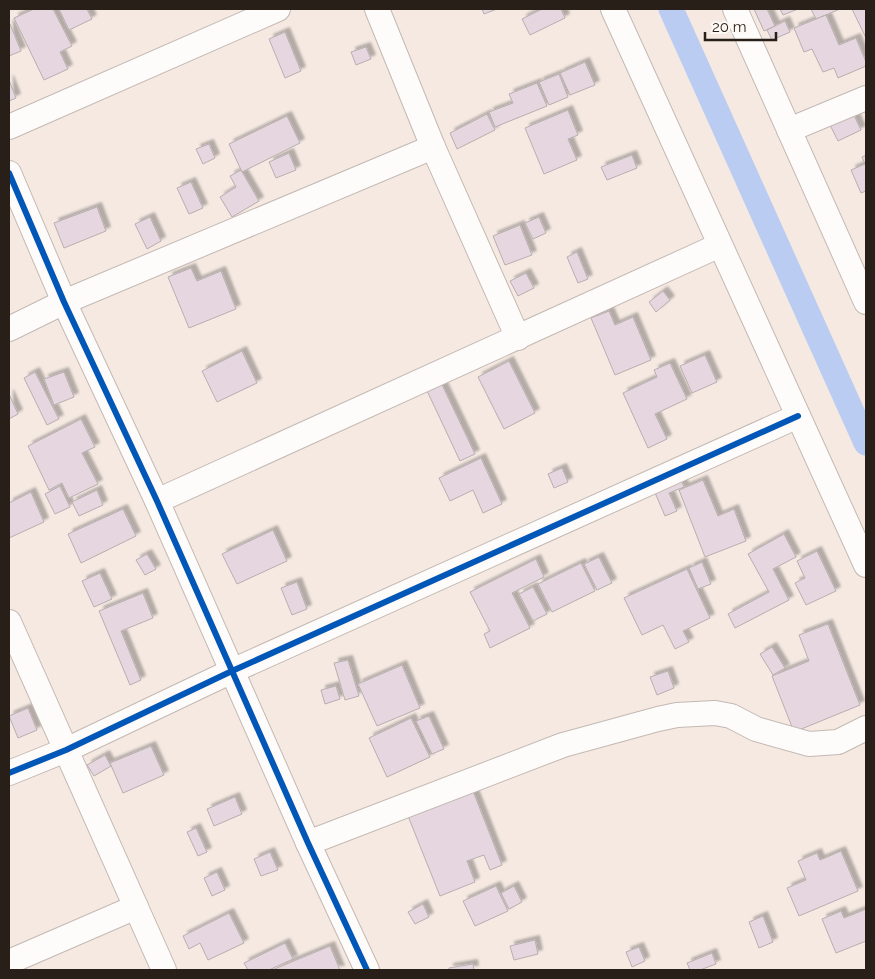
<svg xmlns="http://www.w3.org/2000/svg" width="875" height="979" viewBox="0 0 875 979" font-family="Raleway,sans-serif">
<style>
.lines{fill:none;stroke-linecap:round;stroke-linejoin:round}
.canal{stroke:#baccf1;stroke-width:25}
.building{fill:#e6d6e0;stroke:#b7aeaf;filter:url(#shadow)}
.street-casing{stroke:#c3b9b3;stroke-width:26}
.street{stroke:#fefcfb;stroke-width:24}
.cycleway-casing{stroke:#fef9f5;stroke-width:9}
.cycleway{stroke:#0057b8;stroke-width:6}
</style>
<defs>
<filter id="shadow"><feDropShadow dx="4.5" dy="-4.5" stdDeviation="1" flood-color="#0004"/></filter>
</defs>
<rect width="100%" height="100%" fill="#f5e9e2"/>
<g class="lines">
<polyline class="canal" points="671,9 866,443"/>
</g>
<g class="building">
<polygon points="34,9 53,9 72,46 60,52 68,69 44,80 14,18"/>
<polygon points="59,9 87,9 92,19 69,30"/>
<polygon points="482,9 497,9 484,14"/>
<polygon points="542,9 561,9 565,18 530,35 522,19"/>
<polygon points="754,9 767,9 775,26 764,31"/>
<polygon points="780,9 798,9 783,15"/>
<polygon points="811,9 840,9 816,19"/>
<polygon points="852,9 866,9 866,38"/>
<polygon points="826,15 839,45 856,38 866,62 866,66 838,78 834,68 823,72 812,49 804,52 794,28"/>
<polygon points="785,21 790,32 772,40 767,30"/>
<polygon points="10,24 21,51 9,56 9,25"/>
<polygon points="285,32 301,71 285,78 269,39"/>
<polygon points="366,47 371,59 356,65 351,52"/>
<polygon points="585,62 595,85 570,95 560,73"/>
<polygon points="559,74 568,97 549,105 539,82"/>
<polygon points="9,80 16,98 9,101"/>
<polygon points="537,83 547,106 495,127 489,112 513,103 509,94"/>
<polygon points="568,110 578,135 568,139 577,160 544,174 525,128"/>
<polygon points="853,113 861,130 838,141 829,123"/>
<polygon points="487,114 495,130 457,149 450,133"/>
<polygon points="287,116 300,143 242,172 229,144"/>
<polygon points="209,144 215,158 203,164 196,149"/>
<polygon points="289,153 296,170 276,178 269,162"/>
<polygon points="632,155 637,168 607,180 601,167"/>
<polygon points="866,155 866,191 861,193 851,170 865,164 862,157"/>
<polygon points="241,170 259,201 232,217 220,197 236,187 230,176"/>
<polygon points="191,182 203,208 189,214 177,188"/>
<polygon points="97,207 106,231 64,248 54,223"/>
<polygon points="150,217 161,241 147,249 135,224"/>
<polygon points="539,217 546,233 533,239 525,223"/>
<polygon points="520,225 532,255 505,265 493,236"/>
<polygon points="577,252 588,279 578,283 567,257"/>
<polygon points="191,268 197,281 221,271 236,309 189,328 168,277"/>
<polygon points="526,273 534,288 518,296 510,281"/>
<polygon points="663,291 670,300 656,312 649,302"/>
<polygon points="609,311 615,325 633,317 651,360 615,375 591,318"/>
<polygon points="242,351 257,383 217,402 202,371"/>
<polygon points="705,355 717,382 692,393 680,366"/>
<polygon points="509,361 535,413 504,429 478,377"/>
<polygon points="670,363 687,399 655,414 667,439 648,448 623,393 657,377 654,370"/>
<polygon points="35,372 59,419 47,425 24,378"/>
<polygon points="64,372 74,397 54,405 44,379"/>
<polygon points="436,372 475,454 460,461 421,378"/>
<polygon points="9,394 18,414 9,419"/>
<polygon points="81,419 95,447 82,453 98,484 69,498 62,483 49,490 28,446"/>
<polygon points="481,458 502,504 483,513 473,490 450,501 439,478"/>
<polygon points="562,468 568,482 554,488 548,474"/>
<polygon points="680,477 684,487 669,493 677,511 665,516 653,488"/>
<polygon points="703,480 718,516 734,509 746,541 705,557 679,490"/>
<polygon points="60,486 70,507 55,514 45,494"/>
<polygon points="97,490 103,505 79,516 72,502"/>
<polygon points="31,492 44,522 9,538 9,503"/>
<polygon points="123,509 136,536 81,563 68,534"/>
<polygon points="273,530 287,561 237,584 222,554"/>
<polygon points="784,534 796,557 773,569 789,600 735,628 728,614 769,592 748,554"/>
<polygon points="817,551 836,591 806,605 795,583 805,578 797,561"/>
<polygon points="147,554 156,569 145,575 136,560"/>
<polygon points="599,557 612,583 597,590 584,564"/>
<polygon points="536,559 544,577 512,593 530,628 490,648 484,634 490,631 470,592"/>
<polygon points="702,562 711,584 698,589 689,568"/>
<polygon points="581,563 595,591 552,612 538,584"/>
<polygon points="687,569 710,618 683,631 689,642 675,649 663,625 642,635 624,598"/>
<polygon points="100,573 112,599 94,607 82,581"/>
<polygon points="297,582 307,609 292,615 281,588"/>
<polygon points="533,587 547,614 533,621 519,594"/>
<polygon points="143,593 153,618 121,631 141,680 130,685 99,611"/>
<polygon points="828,624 860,705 794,732 772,676 809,661 799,635"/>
<polygon points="772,647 785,668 773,675 760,654"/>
<polygon points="348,660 359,696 345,700 334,663"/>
<polygon points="402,665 420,708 377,726 358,684"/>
<polygon points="668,671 674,688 657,695 650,677"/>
<polygon points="336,686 340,699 325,704 321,690"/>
<polygon points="28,708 37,730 18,738 9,716"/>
<polygon points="429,716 444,749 432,754 416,721"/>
<polygon points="411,718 430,757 387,777 369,738"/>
<polygon points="151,746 164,775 123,793 110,763"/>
<polygon points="105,755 111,766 94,776 87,765"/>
<polygon points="473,791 502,865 490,870 484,855 467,861 475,882 440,896 408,816"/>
<polygon points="235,797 242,814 214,826 207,809"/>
<polygon points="196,828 207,852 198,856 187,832"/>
<polygon points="841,851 858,891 799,916 787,888 806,880 798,861 817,853 820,860"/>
<polygon points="270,852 278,870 261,876 254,859"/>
<polygon points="217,872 225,890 212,896 204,878"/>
<polygon points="496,886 508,911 475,926 463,901"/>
<polygon points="514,886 522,902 509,909 501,893"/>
<polygon points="423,904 429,917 415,924 408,912"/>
<polygon points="866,909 866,941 836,953 822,919 841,911 844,918"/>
<polygon points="229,913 244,943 208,960 200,943 189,949 183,936"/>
<polygon points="763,916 773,942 759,948 749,922"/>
<polygon points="535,940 538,954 514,960 510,946"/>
<polygon points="285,943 293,959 269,970 248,970 244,963"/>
<polygon points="330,946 340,970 272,970"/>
<polygon points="639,947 645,961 632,967 626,952"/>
<polygon points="712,953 716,964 700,970 690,970 687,963"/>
<polygon points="473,964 474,970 449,970 449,968"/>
</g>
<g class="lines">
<g class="street-casing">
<g id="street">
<polyline points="377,9 433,147 518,338"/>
<polyline points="613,9 866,565"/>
<polyline points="735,9 866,302"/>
<polyline points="9,127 278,9"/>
<polyline points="789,130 866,98"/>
<polyline points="9,173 64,302 157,501 308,843 367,970"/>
<polyline points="9,329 64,302 433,147"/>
<polyline points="157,501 720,245"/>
<polyline points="9,622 164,970"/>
<polyline points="9,773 66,750 232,671 798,416"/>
<polyline points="308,843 563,745 658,719 677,715 715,713 731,716 756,729 809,744 838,742 866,728"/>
<polyline points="9,962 136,907"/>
</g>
</g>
<use href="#street" class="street"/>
<g class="cycleway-casing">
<g id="cycleway">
<polyline points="9,173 64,302 157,501 308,843 367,970"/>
<polyline points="9,773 66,750 232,671 798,416"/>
</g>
</g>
<use href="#cycleway" class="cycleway"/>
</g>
<rect width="875" height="979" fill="none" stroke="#281f18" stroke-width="20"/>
<path d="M705 32v8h71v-8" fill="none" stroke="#281f18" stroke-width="2.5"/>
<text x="712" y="32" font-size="15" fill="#281f18" stroke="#fef9f5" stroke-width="4" paint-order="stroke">20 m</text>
</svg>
